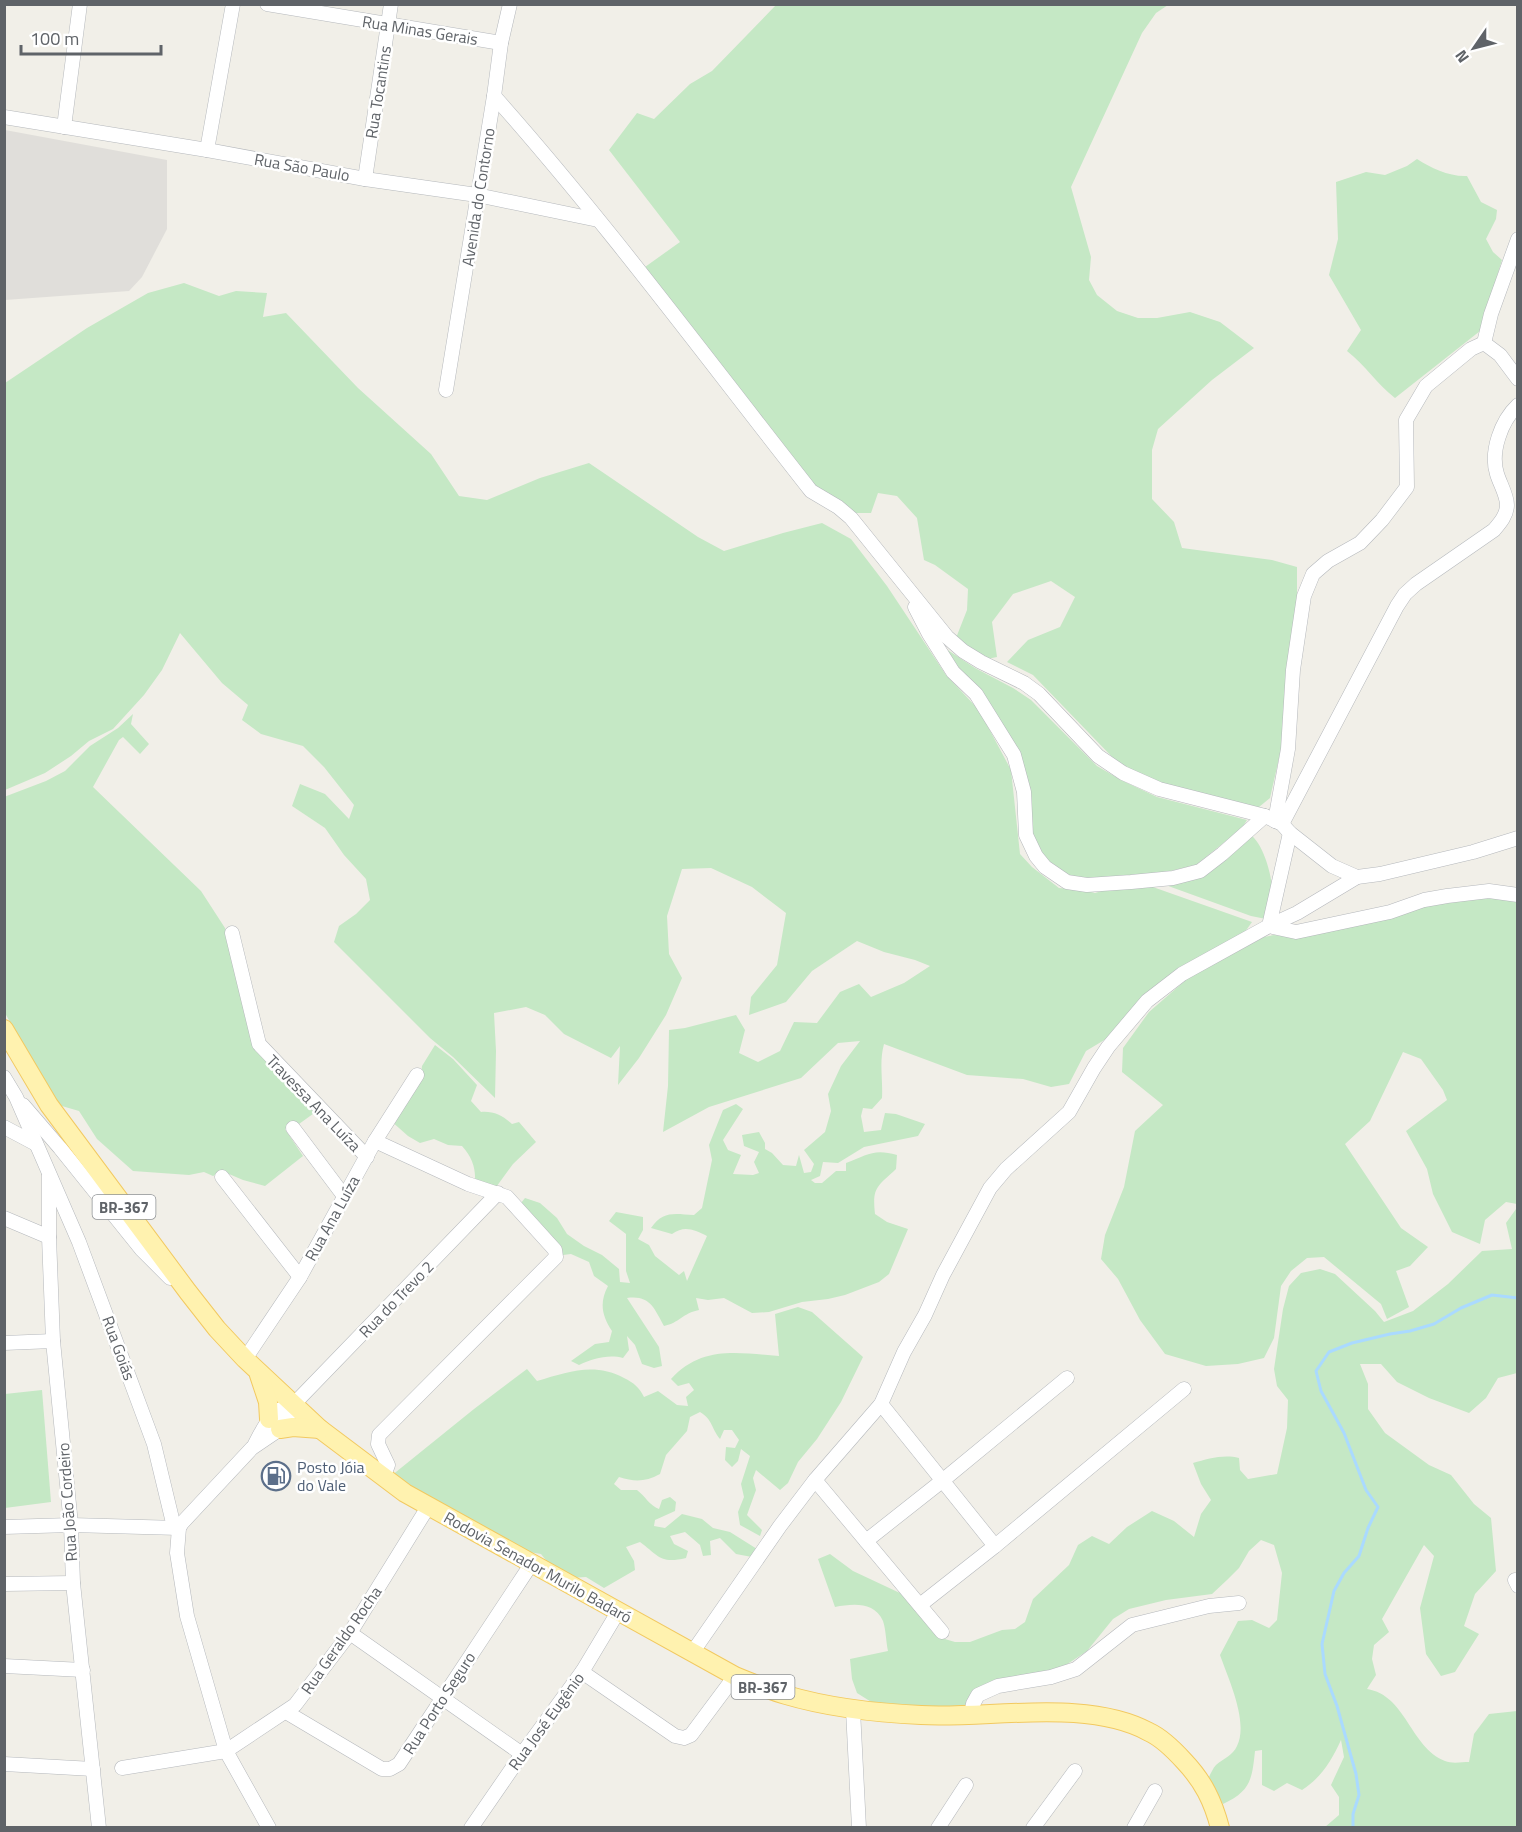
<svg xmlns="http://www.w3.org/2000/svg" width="1522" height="1832" viewBox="0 0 1522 1832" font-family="'Titillium Web',sans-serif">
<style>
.industrial{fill:#e0deda}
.green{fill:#c5e8c5}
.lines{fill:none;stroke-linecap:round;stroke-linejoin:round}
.stream{stroke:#aadaff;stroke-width:3}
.minor-casing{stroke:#b5b8bc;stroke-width:15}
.major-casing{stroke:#f2c960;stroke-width:20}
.minor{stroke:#fff;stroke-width:14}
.major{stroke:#fff2af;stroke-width:18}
.labels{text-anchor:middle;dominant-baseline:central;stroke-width:5;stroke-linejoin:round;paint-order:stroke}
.shield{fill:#fff;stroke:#8f9295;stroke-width:1.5}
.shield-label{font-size:15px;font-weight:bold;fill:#5f6368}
.street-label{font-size:16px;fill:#5f6368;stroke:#fff}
.service-label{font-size:16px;fill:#4e5e75;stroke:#fff;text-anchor:start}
</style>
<rect width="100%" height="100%" fill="#f1efe8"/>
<polygon class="industrial" points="5,130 167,160 167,229 142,277 129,291 5,300"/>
<g class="green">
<polygon points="776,5 1168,5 1156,13 1142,33 1071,187 1091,257 1089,280 1097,295 1117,311 1138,318 1157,318 1190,312 1220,322 1254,348 1212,380 1158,429 1152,450 1152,499 1174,522 1182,548 1272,560 1297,567 1297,606 1282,745 1270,798 1259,807 1236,806 1148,779 1116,761 1033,675 1007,662 1028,640 1060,627 1075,597 1051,581 1013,594 992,622 997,657 987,659 956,638 967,610 968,589 935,565 924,560 917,518 897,496 878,493 871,513 856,513 816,488 645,267 680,242 609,150 637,113 654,119 690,84 712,71"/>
<path d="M1417,159C1431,168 1450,177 1467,176L1481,202L1497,210L1496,219L1486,239L1493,252L1502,260L1480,331L1395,398C1377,384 1365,365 1347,351L1361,330L1329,275L1338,239L1336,182L1366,172L1385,175L1407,166Z"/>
<path d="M184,283L219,296L236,291L267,293L263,317L286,313L358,388L431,454L459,496L487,500L540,478L589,463L698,537L724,551L783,533L822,523L851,539L887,586L946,675L979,710L1011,770L1020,854L1032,867L1059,888L1083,890L1095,893L1118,886H1150L1252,922L1242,936L1111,1036L1086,1051L1069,1084L1051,1087L1023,1079L967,1075L884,1044C879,1062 883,1079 882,1098L872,1109L863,1108L861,1116L864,1132L881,1130L885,1113L896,1114L925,1124L918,1136L864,1147L838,1163L823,1162L820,1176L811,1180L815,1183H822L836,1171H846V1163C867,1155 874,1148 897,1155L896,1169C877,1187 872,1187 875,1214L887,1222L908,1229L889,1274L879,1282L845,1295L828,1299L802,1302L769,1312L752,1313L724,1298L708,1300L696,1298L699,1310C683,1313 679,1323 664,1326C654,1308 650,1295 627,1298L659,1347L662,1366L654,1368L642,1364L635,1345L627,1336L629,1350L623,1358C608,1354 592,1359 579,1365L571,1361L595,1344L609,1342L612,1331C602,1316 599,1303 608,1286L594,1276L589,1262L571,1254L563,1255L555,1242L521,1203L525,1198L540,1203L557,1218L567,1234L584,1246L602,1255L619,1269L620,1282L630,1283L626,1271V1234L609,1221L616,1212L643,1217V1230L638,1239L649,1245L655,1256L679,1275L684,1271L687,1281L707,1236C694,1230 685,1225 672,1234L651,1228C663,1210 675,1214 694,1215L702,1208L712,1160L709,1145L723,1110L736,1104L743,1109L723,1140L728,1150L741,1155L733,1174L753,1175L759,1173L754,1162L759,1152L744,1146L742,1135L759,1132L765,1143V1149L772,1153L783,1165L796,1166L799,1155L804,1173L811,1172L814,1164L804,1150L825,1132L831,1111L828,1094L841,1066L860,1041L838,1043L801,1078L709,1107L663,1132L668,1086L669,1030L685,1028L736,1015L745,1030L739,1053L758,1062L780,1051L794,1022L817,1023L840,992L859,984L871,997L904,983L930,966L915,960L884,952L857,941L812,971L786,1002L749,1015L751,997L777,965L786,913L752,887L711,868L682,869L667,916L669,954L682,978L666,1015L639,1058L618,1085L620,1046L611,1058L564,1034L545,1015L526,1007L494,1013L496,1051L495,1098L453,1057L430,1038L334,942L339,926L356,914L370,900L366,879L344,855L325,828L292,806L300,784L325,794L349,819L354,805L324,767L303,746L261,734L242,720L248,705L222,683L180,633L162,670L144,695L113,729L89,741L71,756L45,773L5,790V383L87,328L148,293Z"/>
<polygon points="937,643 975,668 1013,688 1031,700 1097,766 1121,780 1157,797 1247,820 1242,828 1196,865 1157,874 1086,880 1068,877 1047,865 1030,834 1016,752"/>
<polygon points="133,714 131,724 149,744 140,754 123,737 119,740 93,787 201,891 225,928 246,1019 256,1050 317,1111 299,1124 289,1126 285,1129 303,1156 265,1186 243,1180 222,1171 213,1176 204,1172 189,1175 133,1171 97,1139 79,1111 55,1104 5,1013 4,797 46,781 65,771 90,746 118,728"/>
<path d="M1248,833C1265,842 1276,887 1272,906C1271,910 1268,915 1266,919L1251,916L1160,883L1186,878Z"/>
<polygon points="1490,896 1517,901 1517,1204 1506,1202 1485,1220 1480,1244 1452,1232 1433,1194 1427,1169 1406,1131 1447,1100 1443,1090 1421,1059 1403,1052 1370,1121 1345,1144 1401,1228 1428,1247 1410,1266 1396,1271 1409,1307 1387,1319 1381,1304 1324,1257 1307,1258 1291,1271 1281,1286 1274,1338 1264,1358 1238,1364 1206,1366 1165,1354 1140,1320 1118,1279 1101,1259 1105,1235 1124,1187 1135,1131 1163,1105 1122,1072 1123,1048 1149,1012 1187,979 1264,937 1274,935 1298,938 1430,905"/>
<path d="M435,1045L453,1059L477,1085L471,1101L481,1112C494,1111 503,1116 512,1124L519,1122L536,1142L513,1164L494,1190L475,1183C476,1168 472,1157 462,1146L448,1145L434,1139L420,1143L408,1136L390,1120L420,1082L422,1066Z"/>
<path d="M1516,1209L1517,1373L1498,1378L1486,1398L1469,1413L1429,1398L1397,1382L1381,1364H1360L1368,1384V1409L1385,1433L1429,1465L1451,1475L1474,1504L1491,1518L1496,1571L1475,1594L1464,1626L1479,1634L1455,1672L1441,1676L1426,1654L1420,1608L1434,1556L1424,1545L1382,1619L1389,1632L1374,1645L1372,1659L1376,1675L1367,1689C1406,1695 1410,1747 1445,1761C1452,1764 1462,1762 1469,1762L1474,1734L1489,1714L1517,1711V1827H1325L1339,1815V1797L1331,1785L1344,1757L1341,1740C1332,1760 1321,1778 1302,1790L1287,1783L1274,1791L1262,1785V1750L1255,1751C1252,1779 1251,1791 1223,1804L1209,1777C1211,1773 1213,1768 1216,1765C1223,1759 1233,1755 1237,1746C1249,1722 1228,1678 1220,1655L1238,1621L1252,1620L1269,1628L1277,1620L1282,1573L1274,1545L1261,1540L1249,1551L1239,1568L1227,1580L1212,1594L1166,1600L1129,1609L1113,1619L1087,1651L1063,1667L975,1691L963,1708L876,1705L857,1693L852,1679L850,1659L888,1651C886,1642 886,1630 883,1621C874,1601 852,1604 835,1607L818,1559L830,1554L853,1571L902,1594L938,1637L955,1642H970L1002,1630L1015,1629L1025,1622L1033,1599L1069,1565L1078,1545L1092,1536L1109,1544L1127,1527L1152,1511L1174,1521L1194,1537L1201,1514L1211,1500L1201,1484L1193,1463C1208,1459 1223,1454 1239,1458L1240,1470L1248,1479L1277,1474L1287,1428L1288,1400L1277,1386L1274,1369L1283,1309L1289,1286L1301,1273L1320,1269L1335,1274L1375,1311L1384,1322L1413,1311L1448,1284L1482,1251L1512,1249L1506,1223Z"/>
<path d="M798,1307L812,1312L863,1357L841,1402L817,1439L798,1462L788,1483L780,1490L756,1470L753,1478L756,1490L747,1515L762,1530L760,1536L740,1525L738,1512L744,1497L741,1484L750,1456L741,1449L738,1461L732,1467L725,1460L726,1447L735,1448L739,1440L732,1430H724L720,1439C711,1428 713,1420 700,1412L690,1417L687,1431L666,1455L660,1474C645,1482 635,1482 619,1477L614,1484L621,1490H637C645,1496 650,1506 659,1509L662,1500L670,1497L676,1502L675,1511L655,1520L654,1526L665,1528L682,1514L702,1519L713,1528L730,1532L757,1549L752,1557L736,1554L720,1538L710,1541L711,1555L703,1556L700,1545L685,1532L670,1536L674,1544L688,1551L686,1558C660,1564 659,1556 640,1542L626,1547L634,1561L635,1570L604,1588L586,1577L570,1578L553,1569L541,1554L517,1550L391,1476L474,1409L527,1369L537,1381C568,1372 594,1362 624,1378C634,1383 639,1387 644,1397L658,1391L677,1405L688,1406L686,1397L694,1390L689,1383L678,1386L671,1379C702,1345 738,1353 779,1356L775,1314Z"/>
<polygon points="42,1390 51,1502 5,1508 5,1394"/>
</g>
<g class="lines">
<polyline class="stream" points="1353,1828 1353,1814 1359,1795 1356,1774 1337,1706 1325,1674 1322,1644 1334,1591 1344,1573 1359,1556 1368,1528 1378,1507 1366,1490 1344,1433 1321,1391 1316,1371 1329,1352 1352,1343 1390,1334 1410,1331 1434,1324 1461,1308 1492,1295 1518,1298"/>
<g class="minor-casing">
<g id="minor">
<polyline points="267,4 501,43"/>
<path d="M494,96C606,222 707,359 811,491L838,507L851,518L947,637L963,651L981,662L1024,683L1039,694L1098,756L1123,773L1159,789L1265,816L1282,824L1290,833L1332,866L1357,877L1380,874L1473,852L1518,838"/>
<polyline points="4,117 207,150 365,179 477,195 598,220"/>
<polyline points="64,127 80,4"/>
<polyline points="207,150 233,4"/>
<polyline points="365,179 391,4"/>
<polyline points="1484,343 1491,314 1518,239"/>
<polyline points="446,390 494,96 501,43 510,4"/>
<polyline points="915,607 929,634 953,672 976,694 1014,755 1024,792 1026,835 1036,856 1045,867 1067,882 1087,885 1131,882 1173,878 1200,871 1222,854 1265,816"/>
<polyline points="1275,821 1288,749 1293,670 1304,596 1313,574 1328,561 1360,543 1382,520 1407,487 1406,420 1426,386 1471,349 1484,343 1500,355 1518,379"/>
<path d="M1282,824L1397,606L1405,594L1416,584L1494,530C1500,523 1507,515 1507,505C1507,495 1500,484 1497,474C1490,452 1501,421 1518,405"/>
<polyline points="1269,926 1296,932 1390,912 1424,900 1447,896 1489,891 1518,895"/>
<polyline points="1269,926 1297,913 1357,877"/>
<polyline points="232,933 259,1044 367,1157"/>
<polyline points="4,1077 16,1097 79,1242 154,1444 174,1527"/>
<polyline points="23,1105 60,1148 142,1250 170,1278"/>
<polyline points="4,1127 36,1144"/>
<polyline points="293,1128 344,1196"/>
<polyline points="375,1141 468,1184 507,1197 555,1250 556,1257 379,1435 378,1444 388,1465 383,1478"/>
<polyline points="49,1175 49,1237 53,1341 71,1525 73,1583 99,1828"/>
<polyline points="222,1177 300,1277"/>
<polyline points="4,1218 49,1237"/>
<polyline points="4,1343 53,1341"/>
<polyline points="245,1359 300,1277 375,1141 417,1075"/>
<polyline points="881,1404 995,1546"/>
<path d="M255,1444C264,1427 272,1408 293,1405"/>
<polyline points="815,1480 942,1632"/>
<polyline points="4,1527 71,1525 179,1528"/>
<polyline points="866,1541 942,1481 1067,1378"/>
<polyline points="1515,1580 1518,1586"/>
<polyline points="4,1584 73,1583"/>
<polyline points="920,1605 995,1546 1184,1389"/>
<polyline points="350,1633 522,1754"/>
<polyline points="692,1653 780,1526 815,1480 881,1404 904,1352 925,1315 943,1275 990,1188 1006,1169 1069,1112 1094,1068 1108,1047 1147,1001 1182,974 1269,926 1290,833"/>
<polyline points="4,1666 83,1670"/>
<polyline points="582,1672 675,1736 684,1738 691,1735 735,1676"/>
<polyline points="853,1710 859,1828"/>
<polyline points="286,1712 382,1769 390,1769 399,1764 532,1563"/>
<polyline points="971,1714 973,1704 978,1695 998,1686 1051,1677 1076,1669 1132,1625 1209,1606 1239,1603"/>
<polyline points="4,1764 93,1769"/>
<polyline points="122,1768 226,1751 295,1705 350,1633 428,1507"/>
<polyline points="269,1828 226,1751 187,1616 177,1553 179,1528 182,1523 252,1448 280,1429 286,1420 293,1405 498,1193"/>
<polyline points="471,1828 522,1754 582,1672 618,1612"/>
<polyline points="938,1828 966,1785"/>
<polyline points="1033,1828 1075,1771"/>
<polyline points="1134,1828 1155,1791"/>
</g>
</g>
<g class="major-casing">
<g id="major">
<path d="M4,1029L49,1105L188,1292L217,1329L245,1359L320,1429L405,1493L735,1676C752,1683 769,1690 786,1695C830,1708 876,1713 921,1715C989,1719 1087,1698 1149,1732C1162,1738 1174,1750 1184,1761C1203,1781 1213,1801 1220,1828"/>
<polyline points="259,1375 268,1402 269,1419"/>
<polyline points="280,1429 293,1427 320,1429"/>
</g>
</g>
<use href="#minor" class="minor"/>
<use href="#major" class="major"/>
</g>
<defs>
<g id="fuel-ring" transform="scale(1.5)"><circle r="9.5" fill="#fff" stroke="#5c6f8a" stroke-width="1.5"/><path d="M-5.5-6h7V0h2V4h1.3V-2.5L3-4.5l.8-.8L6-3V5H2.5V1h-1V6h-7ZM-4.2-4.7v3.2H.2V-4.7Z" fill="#5c6f8a"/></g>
</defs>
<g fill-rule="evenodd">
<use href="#fuel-ring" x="276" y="1476"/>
</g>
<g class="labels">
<g class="shield">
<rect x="92.5" y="1195" width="63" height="24" rx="4.5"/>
<rect x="731.5" y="1675" width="63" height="24" rx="4.5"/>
</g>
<g class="shield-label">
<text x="124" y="1207">BR-367</text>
<text x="763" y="1687">BR-367</text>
</g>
<g class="street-label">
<text transform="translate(420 30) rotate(9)">Rua Minas Gerais</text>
<text transform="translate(378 92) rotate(-81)">Rua Tocantins</text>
<text transform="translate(302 167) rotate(10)">Rua São Paulo</text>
<text transform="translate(478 197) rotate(-81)">Avenida do Contorno</text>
<text transform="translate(314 1103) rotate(46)">Travessa Ana Luíza</text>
<text transform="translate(332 1218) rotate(-61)">Rua Ana Luíza</text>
<text transform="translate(396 1299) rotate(-46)">Rua do Trevo 2</text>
<text transform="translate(119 1348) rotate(70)">Rua Goiás</text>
<text transform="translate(67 1502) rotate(-94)">Rua João Cordeiro</text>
<text transform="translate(538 1567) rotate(29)">Rodovia Senador Murilo Badaró</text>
<text transform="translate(341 1640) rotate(-55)">Rua Geraldo Rocha</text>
<text transform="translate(439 1703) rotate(-57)">Rua Porto Seguro</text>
<text transform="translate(546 1721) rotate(-54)">Rua José Eugênio</text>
</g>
<g class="service-label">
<text x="297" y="1467">Posto Jóia<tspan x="297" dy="18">do Vale</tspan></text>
</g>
</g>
<rect width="1522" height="1832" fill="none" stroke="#5f6368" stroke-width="12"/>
<g transform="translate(1474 48) rotate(235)" stroke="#ffffff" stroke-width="4.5" paint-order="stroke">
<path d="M0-4.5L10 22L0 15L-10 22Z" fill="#5f6368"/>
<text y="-9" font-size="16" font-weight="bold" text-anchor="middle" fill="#5f6368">N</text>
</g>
<path d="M21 45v9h140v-9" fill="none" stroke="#5f6368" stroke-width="3"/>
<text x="30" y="45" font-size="18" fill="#5f6368" stroke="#ffffff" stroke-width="4.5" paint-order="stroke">100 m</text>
</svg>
